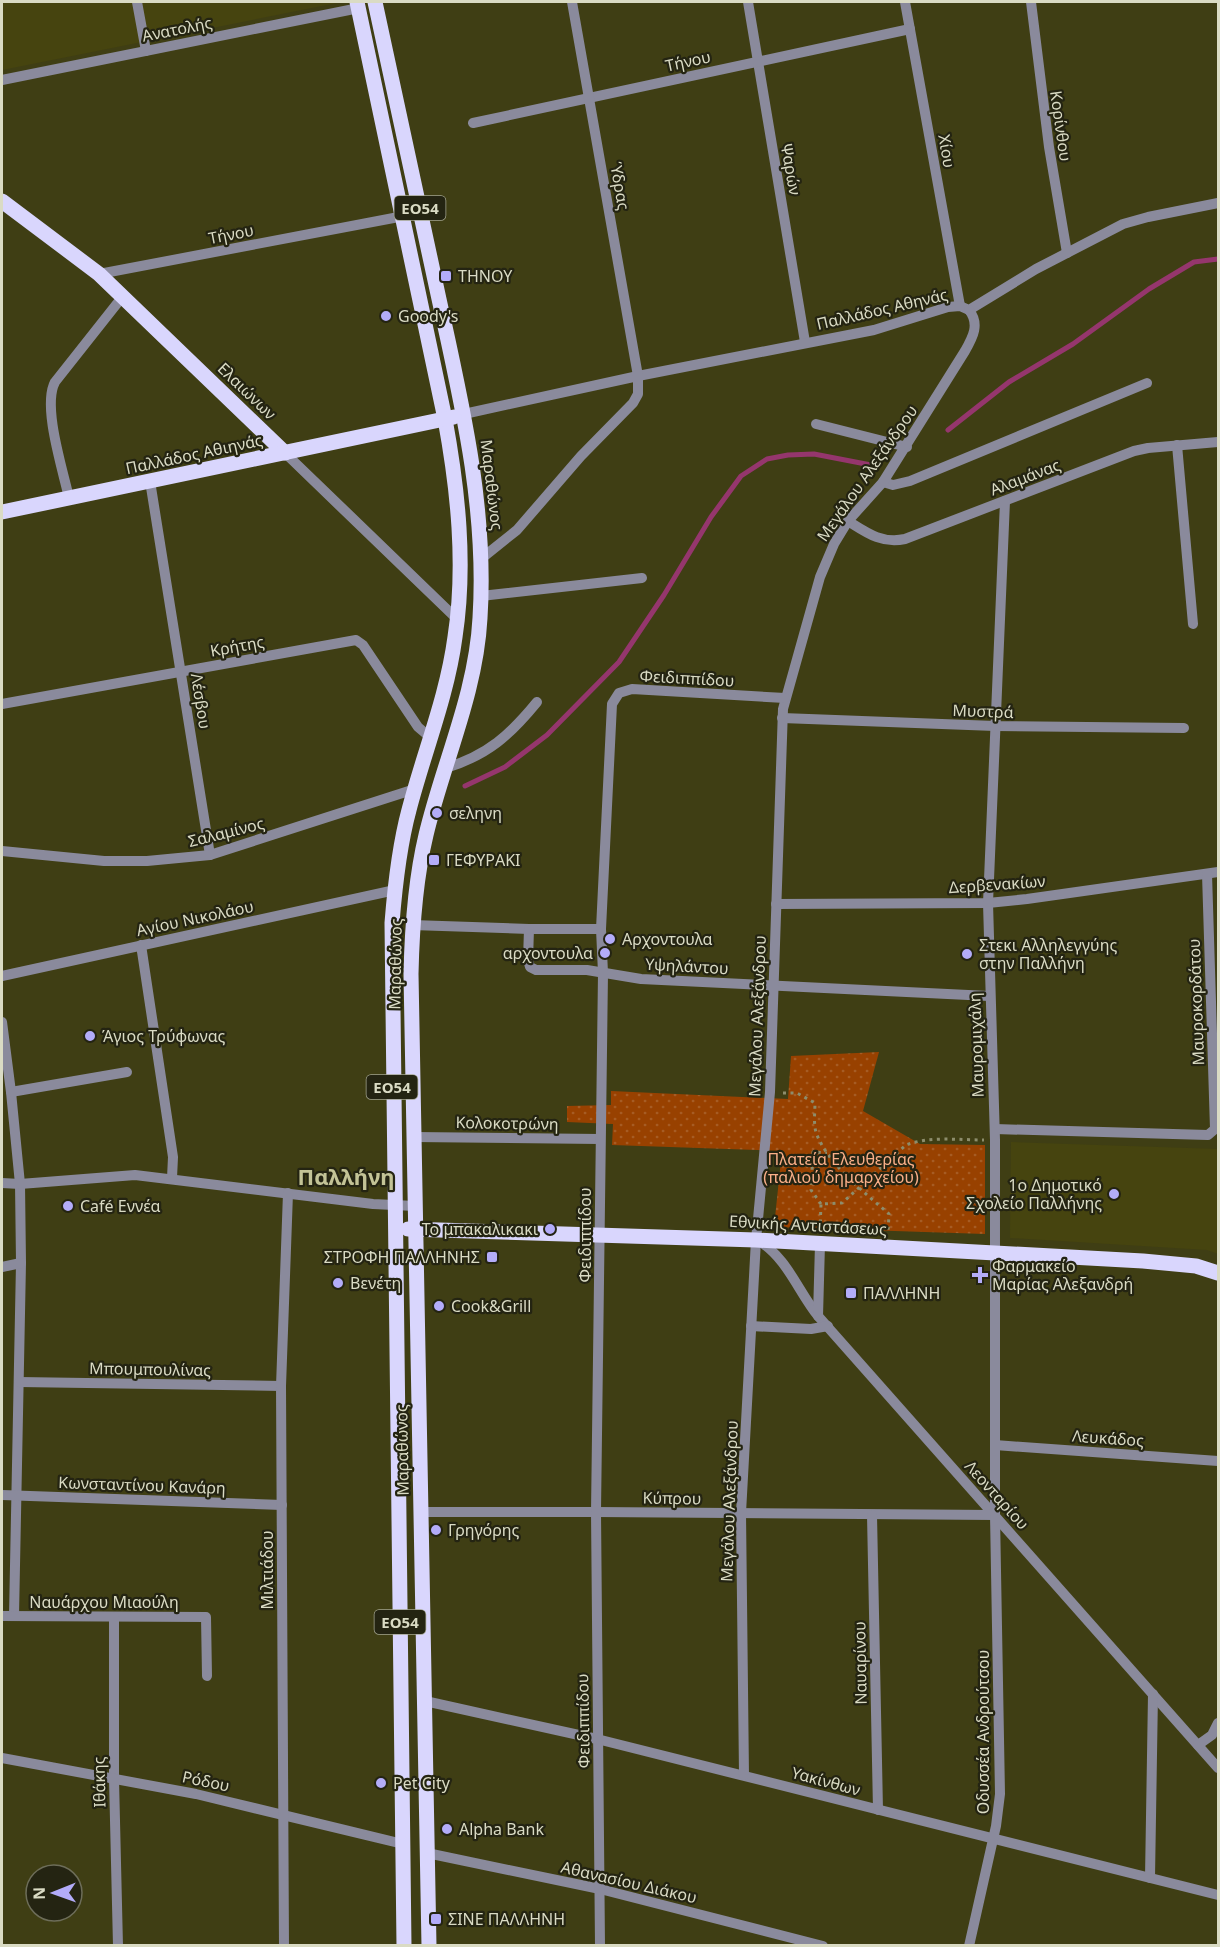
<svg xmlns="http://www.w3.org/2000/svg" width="1220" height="1947" viewBox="0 0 1220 1947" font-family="'Noto Sans',sans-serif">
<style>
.built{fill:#46440f}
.park{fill:url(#park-dots)}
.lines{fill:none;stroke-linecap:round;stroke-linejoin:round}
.stream{stroke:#95366d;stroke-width:5}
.path{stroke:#8d8d6c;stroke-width:3;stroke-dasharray:3 4.5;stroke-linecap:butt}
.minor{stroke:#8a8a9c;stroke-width:10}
.major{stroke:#d9d6fd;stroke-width:15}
.poi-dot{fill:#b3acf9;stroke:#242412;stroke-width:2}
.labels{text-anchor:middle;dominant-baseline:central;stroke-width:4.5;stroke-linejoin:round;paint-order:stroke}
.shield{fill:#242412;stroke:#a3a48f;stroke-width:1.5}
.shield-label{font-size:15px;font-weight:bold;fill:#dadbc4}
.street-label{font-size:16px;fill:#dadbc4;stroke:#242412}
.poi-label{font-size:16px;fill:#dadbc4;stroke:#242412;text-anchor:start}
.park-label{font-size:16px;fill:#faaf88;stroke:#242412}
.district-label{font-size:22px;font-weight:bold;fill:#c3c396;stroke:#242412}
</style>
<defs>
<pattern id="park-dots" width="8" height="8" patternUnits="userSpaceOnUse" patternTransform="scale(1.5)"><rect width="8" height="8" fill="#984100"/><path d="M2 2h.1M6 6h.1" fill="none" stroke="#a65c24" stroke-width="1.8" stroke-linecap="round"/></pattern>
</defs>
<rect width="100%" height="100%" fill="#3f3e14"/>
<g class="built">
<polygon points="2,2 342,2 2,70"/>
<polygon points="1011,1142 1218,1149 1218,1254 1207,1250 1010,1238"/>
</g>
<polygon class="park" points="879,1052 863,1111 920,1144 985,1145 985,1234 774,1227 782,1151 612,1145 613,1124 567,1122 567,1106 611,1105 611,1091 788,1099 791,1056"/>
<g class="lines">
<g class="stream">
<polyline points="948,430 1009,382 1073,344 1149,289 1194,262 1218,259"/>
<polyline points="465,786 505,767 547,735 619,662 664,595 711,517 741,476 767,459 788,455 814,454 871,465"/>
</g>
<g class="path">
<path d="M783,1093H797L815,1103C815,1112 813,1126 817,1135C829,1165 865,1193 889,1214L888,1233"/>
<polyline points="821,1204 811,1190 813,1152 827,1153"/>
<path d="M820,1230L821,1204L842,1203L906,1145C929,1136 959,1140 984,1140"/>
</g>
<g class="minor">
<polyline points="137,2 146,51"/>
<polyline points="748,2 805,342"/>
<polyline points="905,2 960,306"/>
<polyline points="1031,2 1049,147 1067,253"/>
<polyline points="2,80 359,8"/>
<polyline points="473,123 910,29"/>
<polyline points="99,274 404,216"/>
<polyline points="464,414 638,376 874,330 948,307 960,306 969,310 1036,269 1123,224 1148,217 1218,203"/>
<polyline points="816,424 907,447"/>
<polyline points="1177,445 1193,624"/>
<polyline points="285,453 458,620"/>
<polyline points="150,481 210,855"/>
<polyline points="883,482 893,485 910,481 1147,383"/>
<path d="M69,498C63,470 42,406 55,382L123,296"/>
<path d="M848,521C867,533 882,544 905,539L1134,451L1148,448L1218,442"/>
<polyline points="482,558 517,530 581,456 633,403 638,394 638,376 572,2"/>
<polyline points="481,596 642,578"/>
<polyline points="2,704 356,640 363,645 418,727 431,738"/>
<polyline points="782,718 995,726 1184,728"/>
<path d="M446,768C488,755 510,735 537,702"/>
<polyline points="2,851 104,861 147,861 210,855 415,789"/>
<polyline points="776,904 988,903 1027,899 1218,872"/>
<polyline points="412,925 529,929 601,929"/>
<polyline points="529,929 528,960 530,967 536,970 587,970 641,979 989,996"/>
<polyline points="141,945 173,1157 172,1178"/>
<polyline points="2,976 395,890"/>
<polyline points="2,1022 11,1092 20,1184 21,1263 14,1616"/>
<polyline points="11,1092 127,1072"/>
<polyline points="995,1129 1208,1135 1215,1129 1207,874"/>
<polyline points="414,1137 600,1139"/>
<polyline points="2,1183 20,1184 135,1175 373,1204 415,1206"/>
<path d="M759,1241C787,1258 798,1291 818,1316L1218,1768"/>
<polyline points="2,1267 21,1263"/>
<polyline points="818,1316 820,1244"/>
<polyline points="751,1326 811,1329 828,1326"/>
<polyline points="19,1382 281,1386"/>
<polyline points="995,1445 1218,1461"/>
<polyline points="2,1495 282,1505"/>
<polyline points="421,1512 596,1512 995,1515"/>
<polyline points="872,1515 878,1810"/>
<polyline points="2,1616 206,1617 207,1676"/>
<polyline points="114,1617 114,1779 118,1946"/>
<polyline points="425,1701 597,1739 1218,1895"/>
<polyline points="1198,1745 1212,1735 1218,1723"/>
<polyline points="2,1758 196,1794 403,1844"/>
<path d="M744,1775L741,1513L756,1240L770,1092L783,709L820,577L834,544L848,521L883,482L965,351C973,337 980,324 969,310"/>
<polyline points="427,1853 600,1889 823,1946"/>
<polyline points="1150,1878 1153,1694"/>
<polyline points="284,1946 281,1386 288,1193"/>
<polyline points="600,1946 596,1512 603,973 601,929 612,704 619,693 632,689 785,698"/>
<polyline points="969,1946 996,1826 1000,1794 995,1515 995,1140 988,903 1005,501"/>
</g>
<g class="major">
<path d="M357,2L445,419C458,490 466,565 455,637C447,697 424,752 409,810C399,847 395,885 392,923L404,1946"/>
<path d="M375,2C397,101 418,200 439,299C462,404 487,509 480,618C476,694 443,763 426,835C415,881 412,927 411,974L429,1946"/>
<polyline points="2,201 99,274 285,453"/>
<polyline points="2,512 454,417"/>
<polyline points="408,1229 756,1240 1143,1261 1196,1266 1218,1273"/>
</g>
</g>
<g class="poi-dot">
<rect x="440" y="270" width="12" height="12" rx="3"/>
<circle cx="386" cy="316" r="6"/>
<circle cx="437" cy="813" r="6"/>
<rect x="428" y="854" width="12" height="12" rx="3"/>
<circle cx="610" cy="939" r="6"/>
<circle cx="605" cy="953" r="6"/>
<circle cx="967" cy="954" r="6"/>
<circle cx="90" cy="1036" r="6"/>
<circle cx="1114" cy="1194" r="6"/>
<circle cx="68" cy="1206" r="6"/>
<circle cx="550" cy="1229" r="6"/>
<rect x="486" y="1251" width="12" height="12" rx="3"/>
<path d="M977 1266h6v6h6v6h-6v6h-6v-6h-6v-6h6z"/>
<circle cx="338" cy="1283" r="6"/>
<rect x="845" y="1287" width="12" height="12" rx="3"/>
<circle cx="439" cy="1306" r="6"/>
<circle cx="436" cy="1530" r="6"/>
<circle cx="381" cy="1783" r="6"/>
<circle cx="447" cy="1829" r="6"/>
<rect x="430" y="1913" width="12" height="12" rx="3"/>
</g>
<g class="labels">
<g class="shield">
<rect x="394.5" y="196" width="51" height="24" rx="4.5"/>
<rect x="366.5" y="1075" width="51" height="24" rx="4.5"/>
<rect x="374.5" y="1610" width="51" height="24" rx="4.5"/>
</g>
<g class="shield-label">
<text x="420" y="208">ΕΟ54</text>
<text x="392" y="1087">ΕΟ54</text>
<text x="400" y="1622">ΕΟ54</text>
</g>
<g class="street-label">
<text transform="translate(177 29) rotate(-11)">Ανατολής</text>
<text transform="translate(688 61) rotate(-12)">Τήνου</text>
<text transform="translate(1061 126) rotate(82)">Κορίνθου</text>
<text transform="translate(947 151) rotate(80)">Χίου</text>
<text transform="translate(791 169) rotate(80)">Ψαρών</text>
<text transform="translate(620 186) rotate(80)">Ύδρας</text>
<text transform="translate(231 234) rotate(-11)">Τήνου</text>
<text transform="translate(882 309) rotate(-13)">Παλλάδος Αθηνάς</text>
<text transform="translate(247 391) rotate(44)">Ελαιώνων</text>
<text transform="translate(194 454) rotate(-12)">Παλλάδος Αθιηνάς</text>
<text transform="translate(867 473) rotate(-55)">Μεγάλου Αλεξάνδρου</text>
<text transform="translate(1025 477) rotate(-21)">Αλαμάνας</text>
<text transform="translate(492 485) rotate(83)">Μαραθώνος</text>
<text transform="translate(237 646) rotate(-10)">Κρήτης</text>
<text transform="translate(687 678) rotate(3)">Φειδιππίδου</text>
<text transform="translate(201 701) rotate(81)">Λέσβου</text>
<text transform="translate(983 711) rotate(2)">Μυστρά</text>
<text transform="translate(226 832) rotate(-14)">Σαλαμίνος</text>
<text transform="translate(997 884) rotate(-4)">Δερβενακίων</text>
<text transform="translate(195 918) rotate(-12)">Αγίου Νικολάου</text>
<text transform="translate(395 964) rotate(-89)">Μαραθώνος</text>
<text transform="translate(687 966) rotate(3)">Υψηλάντου</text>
<text transform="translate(1196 1002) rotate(-92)">Μαυροκορδάτου</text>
<text transform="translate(757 1016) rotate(-88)">Μεγάλου Αλεξάνδρου</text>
<text transform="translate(976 1045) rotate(-92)">Μαυρομιχάλη</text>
<text transform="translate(507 1123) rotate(1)">Κολοκοτρώνη</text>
<text transform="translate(808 1225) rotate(3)">Εθνικής Αντιστάσεως</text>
<text transform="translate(585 1235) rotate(-90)">Φειδιππίδου</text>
<text transform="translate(150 1369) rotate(1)">Μπουμπουλίνας</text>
<text transform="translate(1108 1438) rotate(4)">Λευκάδος</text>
<text transform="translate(402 1450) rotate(-91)">Μαραθώνος</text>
<text transform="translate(142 1485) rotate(2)">Κωνσταντίνου Κανάρη</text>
<text transform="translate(997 1495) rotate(48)">Λεονταρίου</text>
<text transform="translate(672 1498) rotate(1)">Κύπρου</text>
<text transform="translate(729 1501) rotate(-88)">Μεγάλου Αλεξάνδρου</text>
<text transform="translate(267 1570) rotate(-90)">Μιλτιάδου</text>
<text x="104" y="1602">Ναυάρχου Μιαούλη</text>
<text transform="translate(860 1663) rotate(-91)">Ναυαρίνου</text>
<text transform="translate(583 1721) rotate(-91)">Φειδιππίδου</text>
<text transform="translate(983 1732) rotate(-90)">Οδυσσέα Ανδρούτσου</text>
<text transform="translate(206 1781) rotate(12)">Ρόδου</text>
<text transform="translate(826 1781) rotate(15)">Υακίνθων</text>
<text transform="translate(99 1782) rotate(-91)">Ιθάκης</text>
<text transform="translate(629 1882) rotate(13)">Αθανασίου Διάκου</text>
</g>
<g class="poi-label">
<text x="458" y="276">ΤΗΝΟΥ</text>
<text x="398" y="316">Goody's</text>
<text x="449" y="813">σεληνη</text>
<text x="446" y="860">ΓΕΦΥΡΑΚΙ</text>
<text x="622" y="939">Αρχοντουλα</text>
<text x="979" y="945">Στεκι Αλληλεγγύης<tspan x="979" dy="18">στην Παλλήνη</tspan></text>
<text x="593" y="953" text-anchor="end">αρχοντουλα</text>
<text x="102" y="1036">Άγιος Τρύφωνας</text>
<text x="1102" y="1185" text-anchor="end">1ο Δημοτικό<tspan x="1102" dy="18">Σχολείο Παλλήνης</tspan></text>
<text x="80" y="1206">Café Εννέα</text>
<text x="538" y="1229" text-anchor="end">Το μπακαλικακι</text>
<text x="480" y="1257" text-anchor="end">ΣΤΡΟΦΗ ΠΑΛΛΗΝΗΣ</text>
<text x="992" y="1266">Φαρμακείο<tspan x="992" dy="18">Μαρίας Αλεξανδρή</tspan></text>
<text x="350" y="1283">Βενέτη</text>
<text x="863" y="1293">ΠΑΛΛΗΝΗ</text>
<text x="451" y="1306">Cook&amp;Grill</text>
<text x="448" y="1530">Γρηγόρης</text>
<text x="393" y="1783">Pet City</text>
<text x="459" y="1829">Alpha Bank</text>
<text x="448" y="1919">ΣΙΝΕ ΠΑΛΛΗΝΗ</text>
</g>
<g class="park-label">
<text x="841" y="1159">Πλατεία Ελευθερίας<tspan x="841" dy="18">(παλιού δημαρχείου)</tspan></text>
</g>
<g class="district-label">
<text x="346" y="1176">Παλλήνη</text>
</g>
</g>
<rect width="1220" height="1947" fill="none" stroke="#dadbc4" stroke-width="6"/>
<g transform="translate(54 1893) rotate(269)"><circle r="28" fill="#242412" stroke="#6d6d59" stroke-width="1.5"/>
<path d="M0-4.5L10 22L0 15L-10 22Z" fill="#b3acf9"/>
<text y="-9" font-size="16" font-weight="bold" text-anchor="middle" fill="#dadbc4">N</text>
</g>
</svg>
